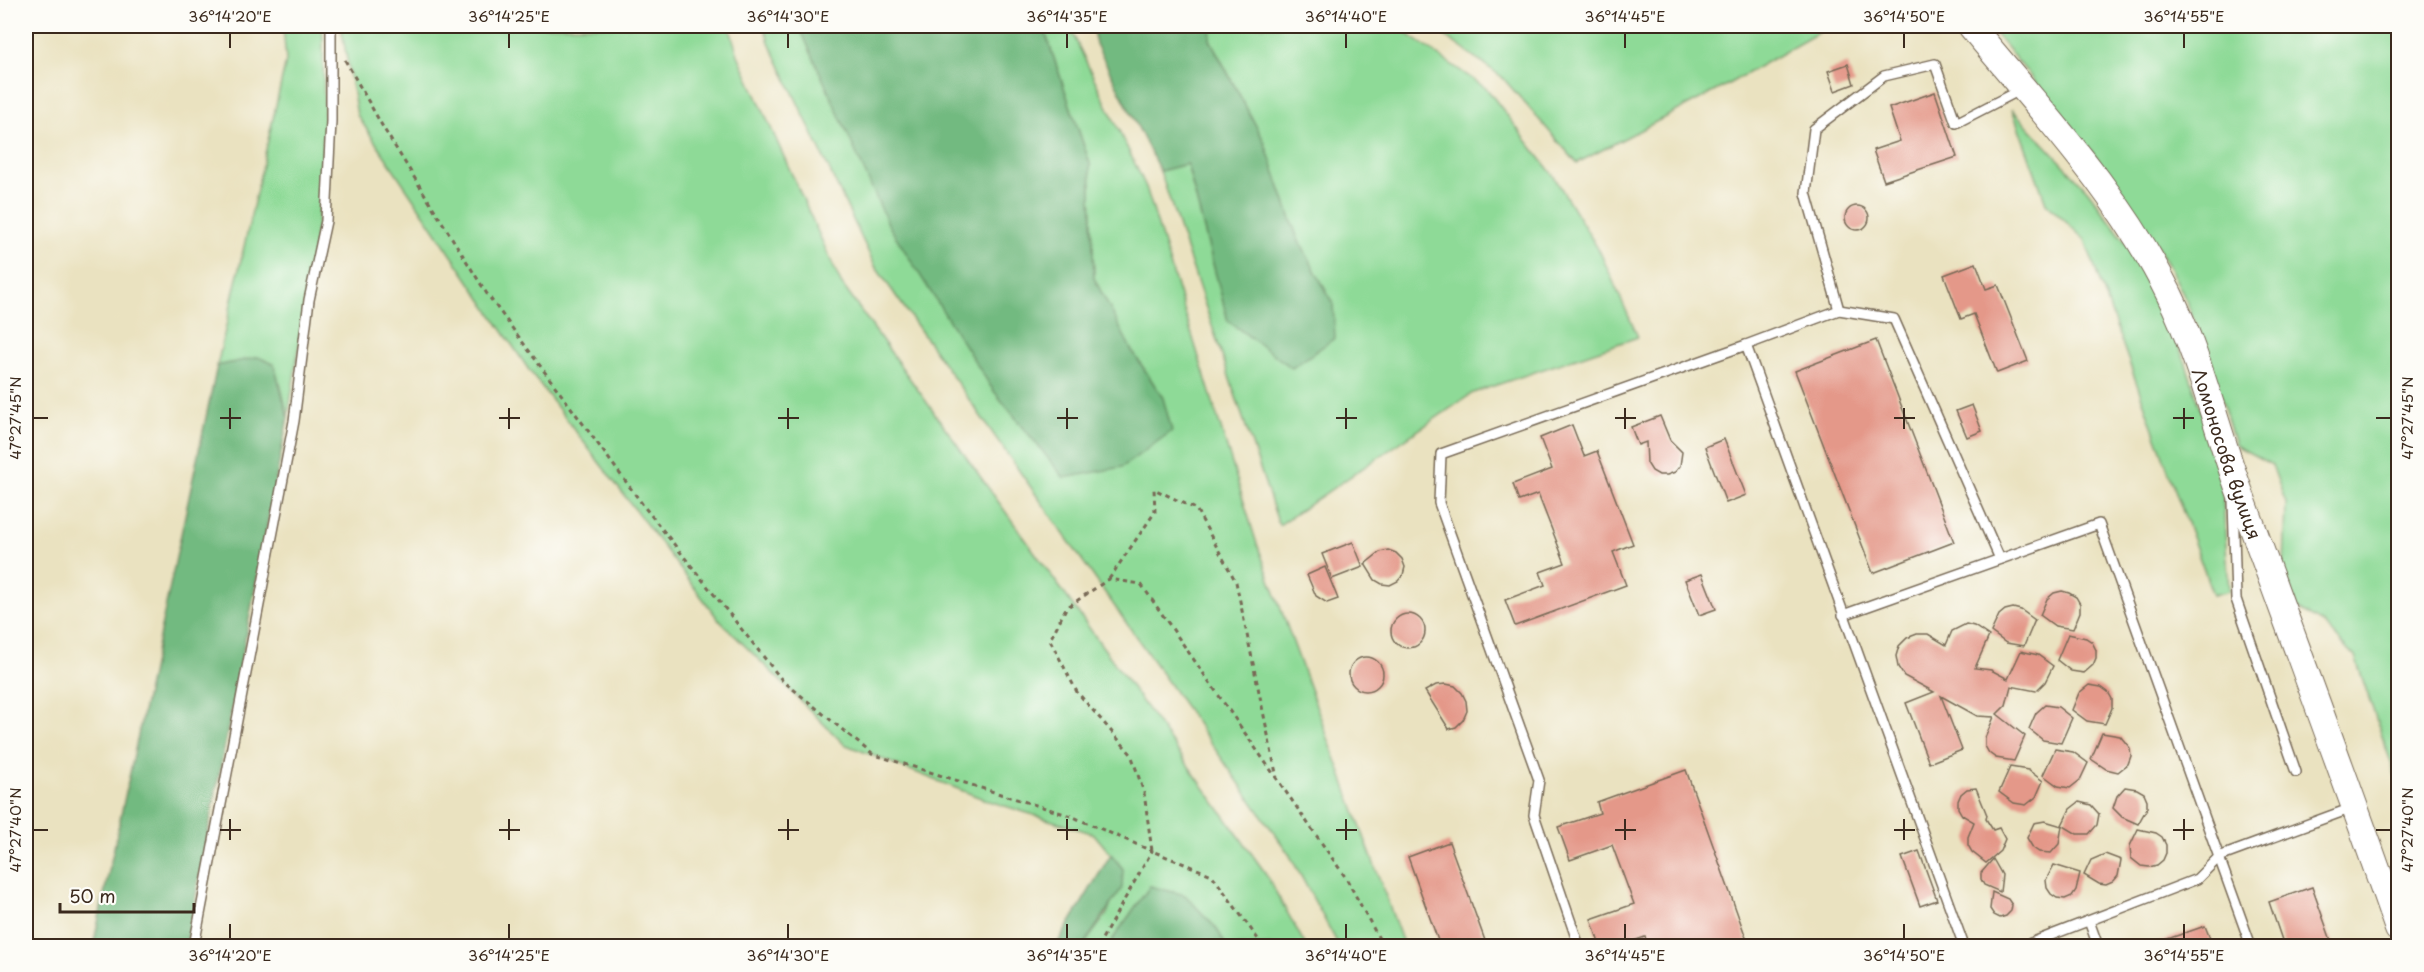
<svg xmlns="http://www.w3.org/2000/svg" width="2424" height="972" viewBox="0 0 2424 972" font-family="'Playpen Sans',sans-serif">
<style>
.green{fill:#8eda97;stroke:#64825a;stroke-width:1.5}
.forest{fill:#72ba80;stroke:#56724f;stroke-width:1.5}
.building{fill:#e49889}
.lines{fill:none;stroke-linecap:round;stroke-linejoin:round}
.lane-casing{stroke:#786a57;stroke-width:12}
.secondary-casing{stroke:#786a57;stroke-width:28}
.path{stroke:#786a57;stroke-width:3;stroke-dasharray:4.5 4.5;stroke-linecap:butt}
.lane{stroke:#fff;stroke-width:9}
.secondary{stroke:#fff;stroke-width:26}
.ticks{fill:none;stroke:#3b2a1e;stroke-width:2}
.labels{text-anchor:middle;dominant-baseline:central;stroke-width:5;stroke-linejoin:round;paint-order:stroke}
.street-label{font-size:18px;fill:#3b2a1e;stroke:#fdfcf7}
.neatline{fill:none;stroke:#3b2a1e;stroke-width:2}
.ticks-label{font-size:15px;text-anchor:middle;fill:#3b2a1e}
</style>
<rect width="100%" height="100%" fill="#fdfcf7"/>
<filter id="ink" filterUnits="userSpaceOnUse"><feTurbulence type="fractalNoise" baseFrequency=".0167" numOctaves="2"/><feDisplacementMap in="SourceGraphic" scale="12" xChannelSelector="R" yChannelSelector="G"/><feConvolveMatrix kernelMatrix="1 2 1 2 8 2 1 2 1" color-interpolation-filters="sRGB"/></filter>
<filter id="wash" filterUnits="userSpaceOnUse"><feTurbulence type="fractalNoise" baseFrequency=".008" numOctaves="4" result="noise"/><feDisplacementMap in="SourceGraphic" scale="24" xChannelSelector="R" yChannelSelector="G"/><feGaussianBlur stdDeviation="1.35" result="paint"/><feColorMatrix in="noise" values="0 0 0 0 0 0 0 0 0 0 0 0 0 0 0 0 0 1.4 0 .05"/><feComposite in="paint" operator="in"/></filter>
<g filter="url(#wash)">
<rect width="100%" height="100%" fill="#eae2c0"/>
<g class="green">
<polygon points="283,26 322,26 323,37 324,122 318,218 288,417 280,383 217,366 286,61"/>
<polygon points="341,26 729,26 738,55 841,283 1264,871 1306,946 1226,946 1217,929 1150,886 1108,946 1083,946 1107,914 1123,869 1094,834 986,800 844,744 719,620 529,370 357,115"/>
<polygon points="764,26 799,26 809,46 1163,398 1129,346 1094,278 1090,164 1043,26 1069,26 1146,187 1256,541 1404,946 1339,946 1289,854 875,266 769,42"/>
<polygon points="1211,26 1396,26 1487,89 1553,175 1600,252 1638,337 1473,393 1279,525 1160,171 1187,164 1228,321 1333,304 1297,237 1264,141 1210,39"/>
<polygon points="1431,26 1830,26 1723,87 1577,163 1502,77"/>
<path d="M1989,26H2398V783L2355,657L2324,624L2297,608L2284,571L2286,503L2272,465L2235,445C2220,393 2205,339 2181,290C2134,192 2057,110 1989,26Z"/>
<polygon points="2012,109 2088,191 2135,255 2160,302 2186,364 2221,471 2229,591 2213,595 2085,240 2046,203"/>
</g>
<g class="forest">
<polygon points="799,26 1043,26 1090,164 1094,278 1131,349 1163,398 1172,431 1122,467 1064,478 993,390 889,226"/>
<polygon points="1092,26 1211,26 1210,40 1264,141 1297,237 1333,304 1335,338 1292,368 1228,321 1187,164 1160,171 1096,44"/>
<polygon points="258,357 274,364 288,417 186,946 93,946 217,366"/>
<polygon points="1111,854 1123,869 1122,888 1083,946 1056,946"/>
<polygon points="1150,886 1185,895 1217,929 1226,946 1108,946"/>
</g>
<g id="blocks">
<g class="building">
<polygon points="1848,64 1854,84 1835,91 1828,71"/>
<polygon points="1935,92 1957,157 1884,181 1873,150 1900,141 1889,108"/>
<circle cx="1857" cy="218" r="12"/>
<polygon points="1976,263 1986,289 1998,285 2028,361 1997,373 1974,314 1961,319 1944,275"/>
<polygon points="1876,340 1954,542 1873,573 1795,371"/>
<polygon points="1972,405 1982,431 1967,437 1956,411"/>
<polygon points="1660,416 1670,440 1682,452 1680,466 1675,472 1667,475 1659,475 1652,471 1647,463 1646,442 1638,445 1631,427"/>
<polygon points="1572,425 1584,456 1597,451 1633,544 1613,552 1626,585 1515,626 1505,600 1545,585 1540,572 1565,563 1538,494 1519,501 1513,484 1552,469 1540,438"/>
<polygon points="1724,439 1746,495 1726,503 1705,447"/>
<polygon points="1353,542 1363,567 1332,579 1322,554"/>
<polygon points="1388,550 1396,553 1402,559 1405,567 1403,575 1398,581 1390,585 1382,584 1375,580 1365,564 1380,552"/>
<polygon points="1325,567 1338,599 1327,603 1316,596 1307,575"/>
<polygon points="1702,574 1716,609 1699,615 1685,580"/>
<polygon points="2062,591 2069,593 2076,597 2080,604 2080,612 2073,629 2055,626 2040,615 2047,599 2054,593"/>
<polygon points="2013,608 2021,610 2035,620 2024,646 2006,643 1991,632 1999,615 2005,610"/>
<circle cx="1408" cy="631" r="17"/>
<polygon points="1966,624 1974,626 1989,636 1975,668 1991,670 2008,679 2021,651 2038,655 2053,666 2045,682 2036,691 2011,686 2006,705 1997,714 2025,736 2014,761 1996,758 1989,753 1985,746 1985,738 1994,717 1977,716 1941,696 1962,750 1929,763 1906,703 1934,692 1904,676 1898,667 1896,656 1899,646 1907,638 1917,634 1928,634 1946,645 1952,631"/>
<polygon points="2068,634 2086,638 2092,642 2096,650 2096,658 2093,665 2084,673 2071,671 2057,660"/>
<circle cx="1366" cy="674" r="17"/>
<polygon points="1446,684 1455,686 1462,693 1466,701 1467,711 1463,720 1456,727 1449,729 1425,691 1436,685"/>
<polygon points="2089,685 2101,687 2108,692 2112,699 2112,708 2105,724 2087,721 2072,710 2079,693"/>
<polygon points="2045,705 2058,707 2072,718 2061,743 2043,740 2029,729 2036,713"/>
<polygon points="2102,733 2120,736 2130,748 2131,756 2128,764 2118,772 2106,769 2091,759"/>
<polygon points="2055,749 2073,752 2088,763 2080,780 2070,788 2058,786 2043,775"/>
<polygon points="2010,767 2028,770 2043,781 2036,797 2026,805 2014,803 1999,792"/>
<polygon points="1686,770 1749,946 1649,946 1645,937 1619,946 1600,946 1591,919 1634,904 1612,845 1570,860 1558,827 1600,813 1597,802"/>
<polygon points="2125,787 2137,789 2144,793 2147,800 2147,808 2138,824 2122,817 2113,808 2117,796"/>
<polygon points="1976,788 1987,815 1986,819 1993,830 1999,828 2005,839 2000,851 1986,863 1972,852 1968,845 1968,837 1974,822 1962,815 1958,808 1958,801 1961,794 1967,789"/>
<polygon points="2079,802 2091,805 2099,814 2097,825 2089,834 2077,834 2062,825 2070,809"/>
<polygon points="2045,821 2062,826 2059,844 2051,853 2039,852 2033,848 2027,838 2034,823"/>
<polygon points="2138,829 2156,833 2162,837 2166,845 2166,853 2163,860 2157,865 2149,867 2141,866 2131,858 2130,846"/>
<polygon points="1449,842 1487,946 1440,946 1408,857"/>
<polygon points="1919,851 1937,900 1920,906 1902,857"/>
<polygon points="2105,854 2121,860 2118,876 2113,882 2106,885 2099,884 2084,875 2091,860"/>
<polygon points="1993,859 2002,875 2000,892 1984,885 1981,879 1981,873"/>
<polygon points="2054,865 2080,873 2076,890 2072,896 2065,899 2057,898 2051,894 2047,888 2046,880"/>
<polygon points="2312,887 2333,946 2284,946 2269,902"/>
<polygon points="1992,892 2008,899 2012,905 2011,911 2006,916 2000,918 1994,915 1990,909"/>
<polygon points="2205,926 2213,946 2153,946 2153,944"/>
</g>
</g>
</g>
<g filter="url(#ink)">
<use href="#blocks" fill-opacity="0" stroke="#786a57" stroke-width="1.5"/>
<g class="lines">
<g class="lane-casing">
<g id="lane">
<polyline points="1839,310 1806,193 1814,129 1884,76 1935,64 1956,123 2022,89"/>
<polyline points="2233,500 2236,599 2296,772"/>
<polyline points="1843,615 2099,524 2251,946"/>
<polyline points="2089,921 2098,946"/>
<polyline points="194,946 294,421 309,300 326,221 331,121 331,26"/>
<polyline points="1579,946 1534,815 1539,780 1439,503 1441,454 1746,345"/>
<polyline points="1964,946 1746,345 1839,310 1894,319 2000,559"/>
<polyline points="2023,946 2197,879 2219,857 2352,808"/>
</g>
</g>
<g class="secondary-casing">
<g id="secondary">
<path id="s1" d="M1971,26C2041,111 2120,194 2169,294C2200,357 2215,425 2239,490C2292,636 2347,782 2398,929"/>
</g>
</g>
<g class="path">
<polyline points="345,60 384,129 487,294 646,509 782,680 872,754 1071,816 1152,851 1098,946"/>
<polyline points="1109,579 1155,512 1154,489 1196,509 1236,582 1277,778"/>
<polyline points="1263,946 1212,875 1152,851 1144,793 1131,754 1077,692 1050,640 1066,608 1109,579 1141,584 1346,878 1383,946"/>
</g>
<use href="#lane" class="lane"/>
<use href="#secondary" class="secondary"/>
</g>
</g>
<path class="ticks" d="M230,33V48M509,33V48M788,33V48M1067,33V48M1346,33V48M1625,33V48M1904,33V48M2184,33V48M230,408V429M509,408V429M788,408V429M1067,408V429M1346,408V429M1625,408V429M1904,408V429M2184,408V429M33,418H48M220,418H241M499,418H520M778,418H799M1057,418H1078M1336,418H1357M1615,418H1636M1894,418H1915M2173,418H2194M2376,418H2391M230,819V840M509,819V840M788,819V840M1067,819V840M1346,819V840M1625,819V840M1904,819V840M2184,819V840M33,830H48M220,830H241M499,830H520M778,830H799M1057,830H1078M1336,830H1357M1615,830H1636M1894,830H1915M2173,830H2194M2376,830H2391M230,924V939M509,924V939M788,924V939M1067,924V939M1346,924V939M1625,924V939M1904,924V939M2184,924V939"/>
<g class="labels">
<g class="street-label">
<text stroke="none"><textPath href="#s1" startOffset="504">Ломоносова вулиця</textPath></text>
</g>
</g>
<rect width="2424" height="972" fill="none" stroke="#fdfcf7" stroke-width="66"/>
<path d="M60 903v9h134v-9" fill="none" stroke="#3b2a1e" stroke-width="3"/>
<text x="69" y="903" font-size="18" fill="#3b2a1e" stroke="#fdfcf7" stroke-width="4.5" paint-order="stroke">50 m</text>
<rect x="33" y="33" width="2358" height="906" class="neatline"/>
<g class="ticks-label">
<text x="230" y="22">36°14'20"E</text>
<text x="509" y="22">36°14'25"E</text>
<text x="788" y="22">36°14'30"E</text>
<text x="1067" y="22">36°14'35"E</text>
<text x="1346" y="22">36°14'40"E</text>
<text x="1625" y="22">36°14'45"E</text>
<text x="1904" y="22">36°14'50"E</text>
<text x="2184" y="22">36°14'55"E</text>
<text transform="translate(16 418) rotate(-90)" y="5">47°27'45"N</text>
<text transform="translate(2408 418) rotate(-90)" y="5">47°27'45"N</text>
<text transform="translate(16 830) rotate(-90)" y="5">47°27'40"N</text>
<text transform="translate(2408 830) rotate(-90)" y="5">47°27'40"N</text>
<text x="230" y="961">36°14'20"E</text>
<text x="509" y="961">36°14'25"E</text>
<text x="788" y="961">36°14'30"E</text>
<text x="1067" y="961">36°14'35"E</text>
<text x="1346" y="961">36°14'40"E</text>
<text x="1625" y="961">36°14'45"E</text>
<text x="1904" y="961">36°14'50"E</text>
<text x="2184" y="961">36°14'55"E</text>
</g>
</svg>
